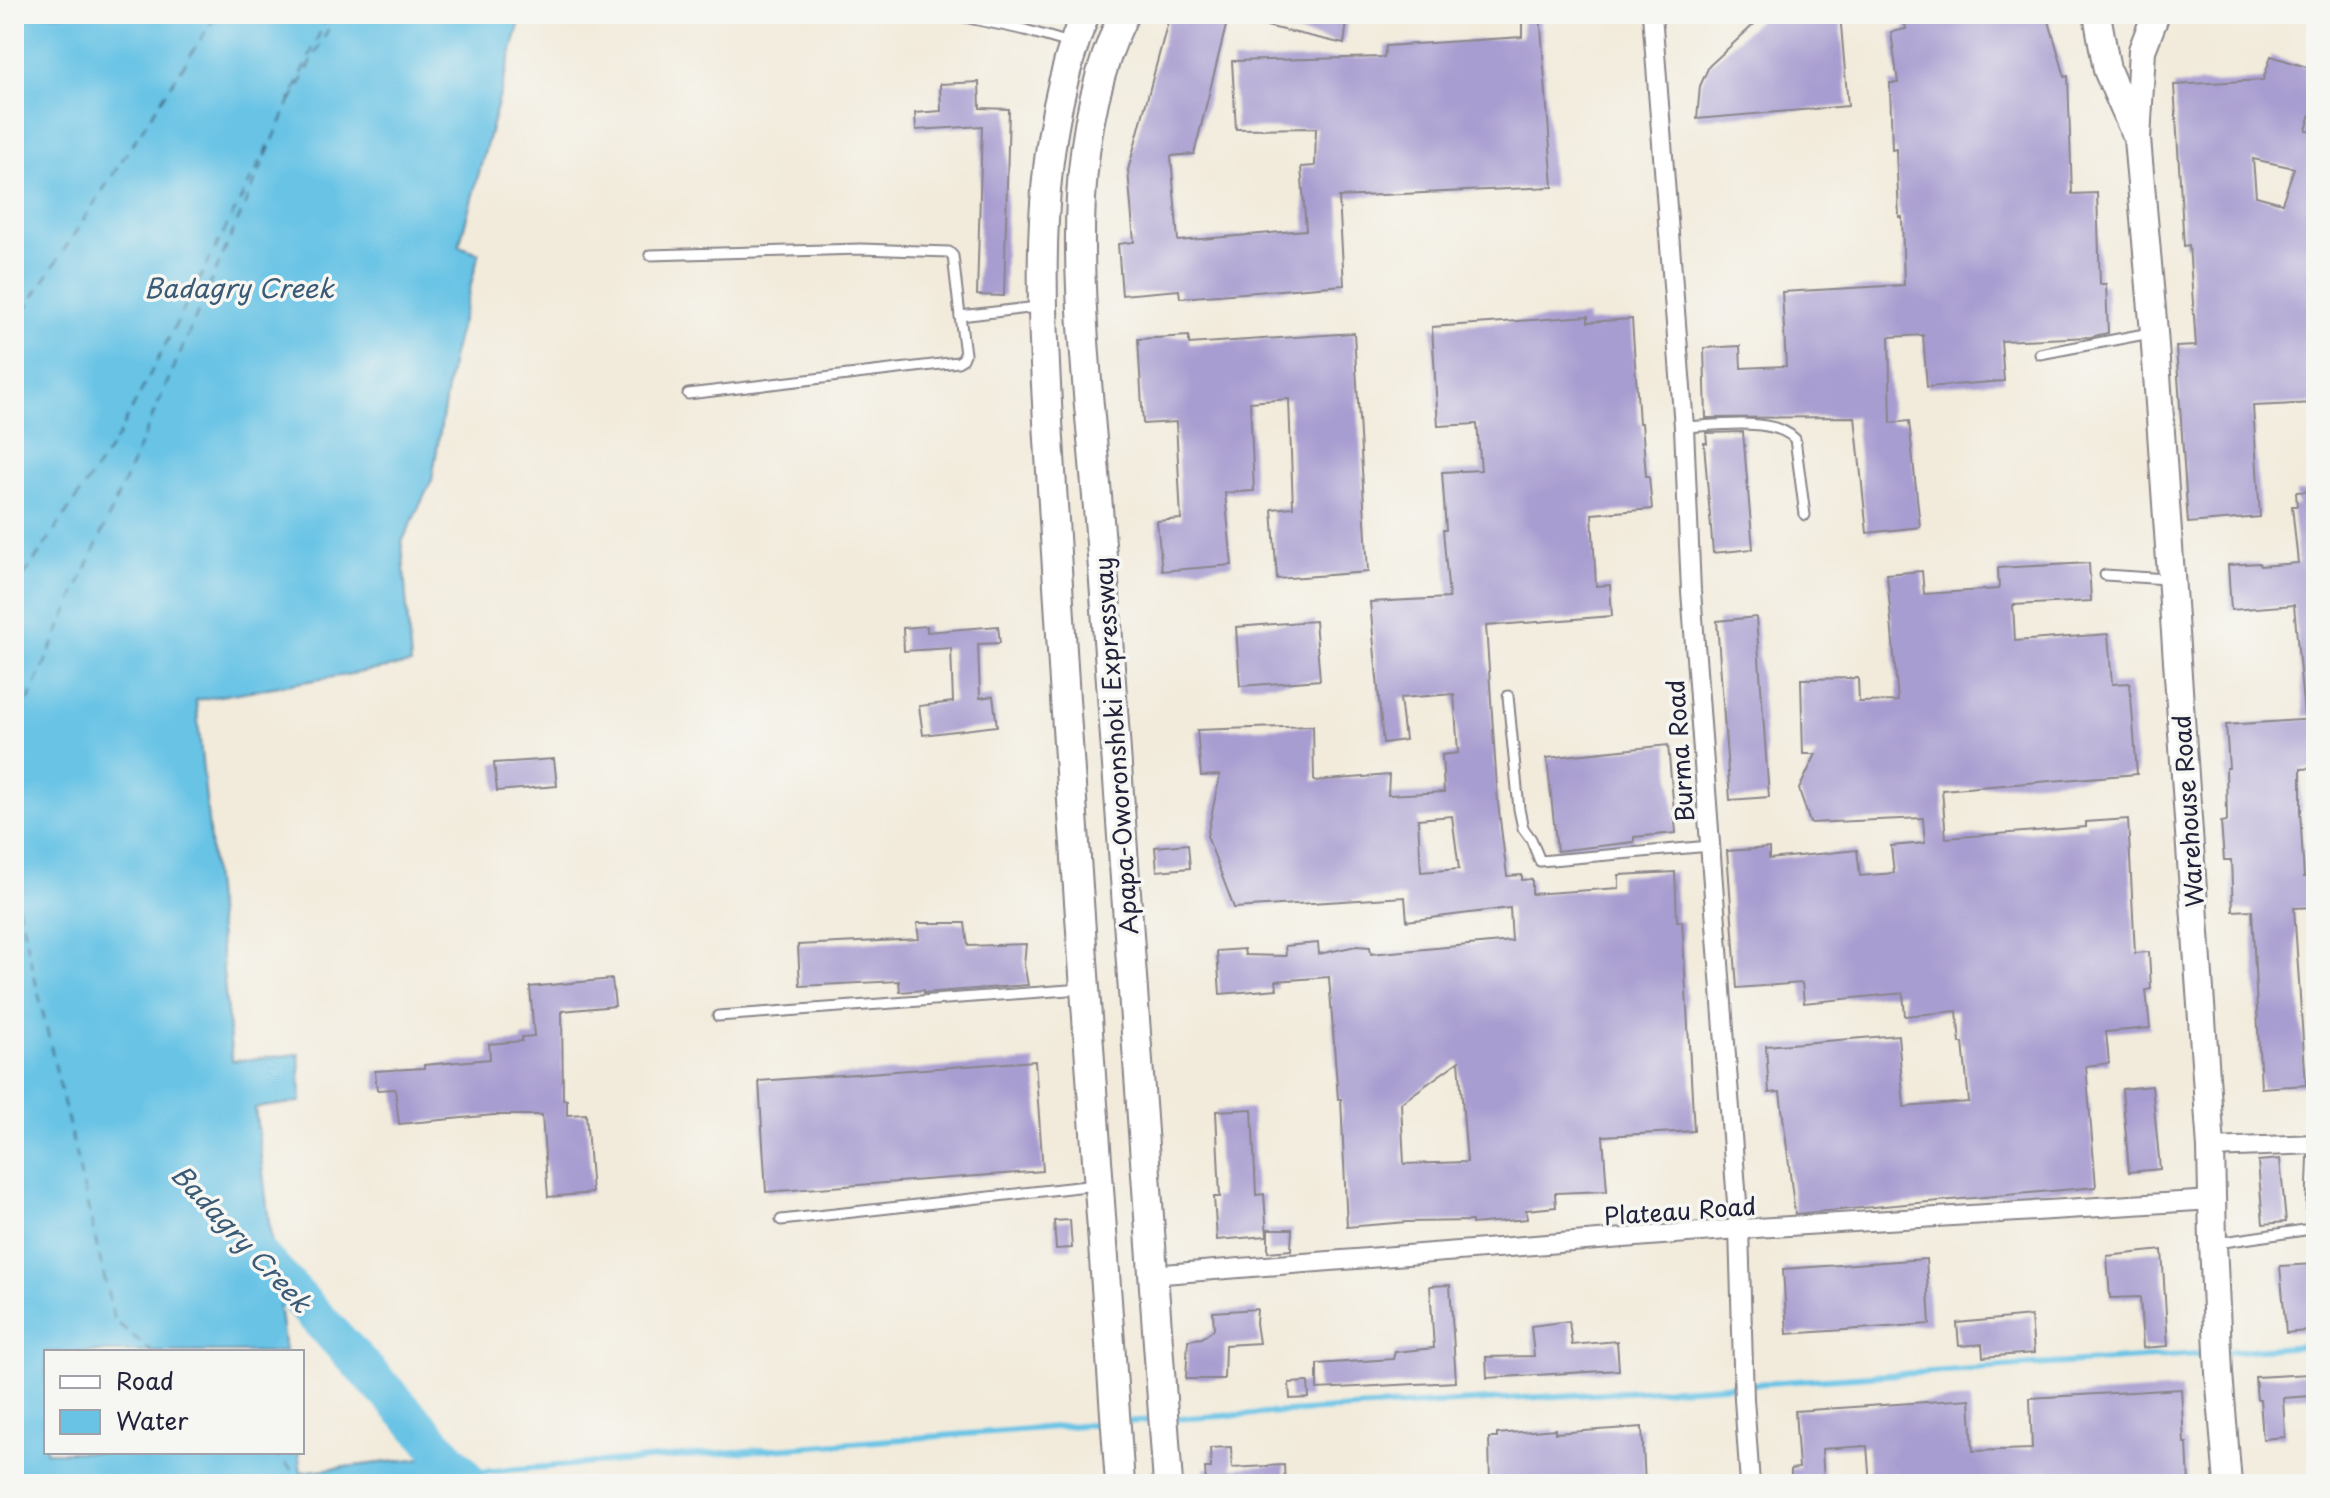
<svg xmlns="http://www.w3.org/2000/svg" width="2330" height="1498" viewBox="0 0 2330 1498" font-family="'Playpen Sans',sans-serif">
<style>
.water{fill:#68c3e5;stroke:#457290;stroke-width:2}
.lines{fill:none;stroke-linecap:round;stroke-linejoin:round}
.stream{stroke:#68c3e5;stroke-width:6}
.river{stroke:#68c3e5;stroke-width:38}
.ferry{stroke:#3a5a76;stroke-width:2;stroke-dasharray:10 8;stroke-linecap:butt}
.building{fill:#a89dd0;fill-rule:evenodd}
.service-casing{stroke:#8a868b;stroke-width:13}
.minor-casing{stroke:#8a868b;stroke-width:22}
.secondary-casing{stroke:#8a868b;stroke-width:30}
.primary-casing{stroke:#8a868b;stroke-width:32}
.service{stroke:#fff;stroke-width:9}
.minor{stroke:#fff;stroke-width:18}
.secondary{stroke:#fff;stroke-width:26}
.primary{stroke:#fff;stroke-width:28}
.labels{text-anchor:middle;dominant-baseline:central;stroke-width:7;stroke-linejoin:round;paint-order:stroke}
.street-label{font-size:24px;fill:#22223b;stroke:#f6f6f2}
.water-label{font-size:26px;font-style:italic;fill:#3a5a76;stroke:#f6f6f2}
</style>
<rect width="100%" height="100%" fill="#f6f6f2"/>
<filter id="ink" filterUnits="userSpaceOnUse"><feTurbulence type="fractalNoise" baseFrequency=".0125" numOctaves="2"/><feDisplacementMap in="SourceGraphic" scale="16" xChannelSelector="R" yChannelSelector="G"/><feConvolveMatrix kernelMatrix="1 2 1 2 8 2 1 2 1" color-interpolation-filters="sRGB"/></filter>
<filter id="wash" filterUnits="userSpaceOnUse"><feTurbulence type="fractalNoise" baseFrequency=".006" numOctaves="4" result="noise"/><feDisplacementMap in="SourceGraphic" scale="32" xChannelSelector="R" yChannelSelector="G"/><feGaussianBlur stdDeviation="1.8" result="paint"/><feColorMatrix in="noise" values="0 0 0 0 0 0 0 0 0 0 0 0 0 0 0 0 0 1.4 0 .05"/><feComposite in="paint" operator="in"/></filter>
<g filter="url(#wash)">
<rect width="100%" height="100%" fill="#f2ebdb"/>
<polygon class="water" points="14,14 522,14 459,246 479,253 452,359 432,480 402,542 411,664 196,700 232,1061 299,1054 301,1102 255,1108 285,1352 46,1352 46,1452 298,1452 301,1472 440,1456 466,1456 473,1472 473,1484 14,1484"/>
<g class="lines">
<g class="stream">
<polyline points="2224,1352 2316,1345"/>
<polyline points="1170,1419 1709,1387 2213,1353"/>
<polyline points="1122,1422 1155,1420"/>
<polyline points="468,1473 1107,1423"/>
</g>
<polyline class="river" points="240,1235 464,1475 463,1484"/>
<g class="ferry">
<polyline points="291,102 336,14"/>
<polyline points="14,327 217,14"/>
<polyline points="14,591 117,438 272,139"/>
<polyline points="14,734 328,14"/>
<polyline points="14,888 114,1320 152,1352"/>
<polyline points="271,1452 309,1484"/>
</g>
</g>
<g id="blocks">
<g class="building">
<polygon points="1170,14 1229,14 1194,154 1171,156 1178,241 1306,230 1301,167 1315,166 1316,128 1236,129 1232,61 1384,57 1386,46 1522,37 1522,14 1540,14 1553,187 1339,197 1344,285 1180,298 1179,290 1122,295 1118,244 1134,242 1128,170"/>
<polygon points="1245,14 1348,14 1344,44 1245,21"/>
<polygon points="1765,14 1840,14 1848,106 1697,119 1700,86 1709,66"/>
<polygon points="1903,14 2047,14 2065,77 2068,76 2072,194 2097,193 2100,284 2106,284 2108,333 2090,337 2001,341 2004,381 1927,387 1923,335 1889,337 1891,423 1909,421 1920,527 1867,533 1855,417 1706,418 1704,348 1740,346 1741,368 1786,366 1782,292 1904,285 1902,217 1899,217 1896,149 1892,150 1890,83 1898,83 1891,32 1906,29"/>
<path d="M2271,56L2316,70V98L2306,130L2316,131V403L2253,406L2260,517L2188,523L2176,347L2196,346L2189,245L2184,246L2174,85L2263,80ZM2253,159L2294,168L2282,203L2256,196Z"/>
<polygon points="979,82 980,108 1009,109 1004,296 977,295 982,126 916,130 915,113 941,111 940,84"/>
<path d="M1588,316V322L1632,319L1639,423H1642L1646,476H1649L1652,509L1592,514L1596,586L1610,585L1612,616L1486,626L1498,803L1507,876L1522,875V880L1532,879V894L1619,888V875L1675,872L1677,921H1682L1694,1131L1603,1136L1607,1191L1555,1193L1556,1207L1526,1210L1527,1219L1472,1224V1221L1407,1222L1347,1227L1341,1099H1338L1329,977L1276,981L1277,989L1220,994L1217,951L1244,949L1245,955L1286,956L1285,946L1318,943L1319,954L1356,946L1370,947L1371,954L1512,941L1510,908L1407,921L1405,897L1234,908L1207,836L1220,775L1201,776L1197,730L1313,726L1314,781L1389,775L1388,795L1444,792L1442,755L1458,753L1454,694L1400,698L1405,740L1383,743L1370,602L1449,598L1443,530H1446L1442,472L1481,470L1477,424L1438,426L1432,327ZM1452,816L1459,869L1421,872L1418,819ZM1459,1061L1467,1162L1404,1164L1401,1103Z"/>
<polygon points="1354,333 1368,572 1277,579 1272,509 1293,507 1289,399 1250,402 1254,491 1225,493 1232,565 1162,571 1157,521 1181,519 1176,422 1143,424 1138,339 1189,336 1189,344"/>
<polygon points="1743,432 1753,549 1713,553 1704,443 1707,443 1706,433"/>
<polygon points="2316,491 2316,715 2304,716 2294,605 2231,610 2228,565 2259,563 2260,566 2298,563 2292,506 2297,506 2296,492"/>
<polygon points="2089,563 2091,601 2013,605 2015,641 2108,634 2112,684 2130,683 2137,774 1942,790 1946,838 2086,827 2086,822 2128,819 2135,953 2149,952 2151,989 2146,990 2150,1028 2106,1032 2109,1063 2086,1066 2096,1187 1795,1214 1780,1092 1769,1093 1766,1046 1898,1035 1904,1107 1969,1102 1963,1043 1960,1043 1957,1011 1905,1016 1903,993 1804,1003 1802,983 1737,988 1727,851 1769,848 1769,859 1857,850 1860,876 1894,873 1891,846 1925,843 1923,818 1810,823 1799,789 1816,754 1803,754 1801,679 1858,678 1859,702 1898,701 1887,574 1922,571 1924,594 1999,589 1998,568"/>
<polygon points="1756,617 1769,797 1730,800 1717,621"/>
<polygon points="1315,621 1320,680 1240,686 1236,627"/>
<polygon points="927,626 927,632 998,626 1000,643 978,644 980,698 993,696 997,726 923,735 919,706 953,702 951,648 904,651 903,628"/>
<polygon points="2316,719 2316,768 2301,769 2301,811 2300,811 2304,877 2311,877 2313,907 2294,908 2306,1085 2261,1088 2252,910 2233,911 2231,860 2224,860 2221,822 2227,821 2226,768 2229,768 2226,725"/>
<polygon points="1668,745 1676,833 1634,837 1634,842 1557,851 1547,758"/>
<polygon points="554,759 557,786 497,791 494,763"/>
<polygon points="1188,844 1190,868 1157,871 1155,847"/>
<polygon points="917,923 965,923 968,946 1026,944 1024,964 1028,985 924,993 924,990 900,992 899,981 800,986 798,945 919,939"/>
<polygon points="612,979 615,1006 562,1011 563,1099 567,1100 567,1115 586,1114 592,1193 548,1197 542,1115 494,1115 399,1124 395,1089 377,1090 375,1071 424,1068 424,1065 490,1059 489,1044 522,1041 522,1037 534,1036 530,987"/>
<polygon points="1035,1061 1043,1171 766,1192 759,1081"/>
<polygon points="2152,1086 2160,1169 2129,1172 2122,1089"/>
<polygon points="1252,1109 1256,1195 1264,1194 1267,1236 1217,1240 1214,1197 1220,1197 1216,1111"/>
<polygon points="2280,1159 2286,1222 2263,1224 2258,1161"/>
<polygon points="1070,1220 1072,1248 1056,1249 1054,1221"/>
<polygon points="1268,1229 1292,1229 1291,1250 1268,1252"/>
<polygon points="2162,1250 2168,1346 2143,1348 2140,1297 2110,1298 2107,1256"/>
<polygon points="1926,1259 1930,1324 1787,1334 1783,1269"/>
<polygon points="2316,1264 2316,1330 2286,1333 2280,1266"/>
<polygon points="1450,1285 1456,1382 1317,1389 1317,1364 1393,1359 1395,1352 1434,1348 1430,1286"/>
<polygon points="1257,1309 1256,1323 1259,1343 1225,1345 1224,1379 1186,1379 1188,1340 1202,1338 1214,1329 1213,1312"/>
<polygon points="2031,1316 2034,1353 1983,1357 1982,1344 1959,1346 1957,1323"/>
<polygon points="1569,1321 1572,1345 1617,1341 1619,1370 1487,1378 1486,1357 1534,1356 1531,1326"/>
<polygon points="2310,1374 2311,1396 2283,1398 2285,1437 2263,1439 2260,1399 2257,1399 2255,1377"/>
<polygon points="1308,1382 1309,1398 1290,1399 1289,1383"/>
<polygon points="2181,1389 2184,1443 2187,1443 2189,1484 1870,1484 1867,1446 1822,1449 1824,1484 1791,1484 1791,1469 1799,1468 1795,1411 1970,1399 1973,1451 2032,1449 2030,1398"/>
<polygon points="1642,1427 1645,1484 1490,1484 1489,1438 1497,1438 1497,1434 1555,1429 1555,1433"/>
<polygon points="1231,1447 1232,1468 1284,1465 1285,1484 1206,1484 1205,1468 1211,1468 1210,1448"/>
</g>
</g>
</g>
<g filter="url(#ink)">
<use href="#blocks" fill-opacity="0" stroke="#8a868b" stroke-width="2"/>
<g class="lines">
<g class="service-casing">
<g id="service">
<polyline points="950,14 1025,30 1073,44"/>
<polyline points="650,255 861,249 949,252 953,256 960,316"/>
<polyline points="2040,354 2150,333"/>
<polyline points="688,394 958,362 963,359 965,354 960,316 1038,307"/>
<path d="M1684,427C1714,426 1773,416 1795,439L1805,515"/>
<polyline points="2105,575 2167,579"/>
<polyline points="1508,696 1519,809 1523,828 1531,839 1540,861 1710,846"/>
<polyline points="718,1016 1082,989"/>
<polyline points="781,1220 1096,1185"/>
<polyline points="2217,1243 2311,1229 2314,1144"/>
</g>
</g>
<g class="minor-casing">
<g id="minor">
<polyline points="1652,14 1684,427 1691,591 1739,1229 1744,1399 1750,1484"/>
<polyline points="2211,1148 2316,1144"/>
<polyline points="1151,1275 1739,1229 2213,1200"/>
</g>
</g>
<g class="secondary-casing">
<g id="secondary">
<polyline points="2097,14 2107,70 2134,132"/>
<polyline points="2156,14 2142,50 2137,139 2154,332 2211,1148 2213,1243 2219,1373 2228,1484"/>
</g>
</g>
<g class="primary-casing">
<g id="primary">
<path d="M1085,14C1031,148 1041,299 1049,439C1054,526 1060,612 1065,699C1083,961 1101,1222 1120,1484"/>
<path d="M1124,14C1067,131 1078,268 1088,394C1095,475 1103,557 1108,639C1127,920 1147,1202 1168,1484"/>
</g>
</g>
<use href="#service" class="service"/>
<use href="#minor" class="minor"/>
<use href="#secondary" class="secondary"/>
<use href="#primary" class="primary"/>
</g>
</g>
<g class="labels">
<g class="street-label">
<text transform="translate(1115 746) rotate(-94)">Apapa-Oworonshoki Expressway</text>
<text transform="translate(1679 751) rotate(-94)">Burma Road</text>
<text transform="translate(2187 811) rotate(-94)">Warehouse Road</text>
<text transform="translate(1680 1210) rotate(-4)">Plateau Road</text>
</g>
<g class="water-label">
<text x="239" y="287">Badagry Creek</text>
<text transform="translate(242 1238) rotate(47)">Badagry Creek</text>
</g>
</g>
<rect width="2330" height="1498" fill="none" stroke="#f6f6f2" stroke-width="48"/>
<rect x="44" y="1350" width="260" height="104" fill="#f6f6f2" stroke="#a1a1a9" stroke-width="2"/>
<rect x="60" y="1376" width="40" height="12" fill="#ffffff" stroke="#a1a1a9" stroke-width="2"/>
<text x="116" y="1390" font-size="24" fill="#22223b">Road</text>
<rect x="60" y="1410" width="40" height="24" fill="#68c3e5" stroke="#a1a1a9" stroke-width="2"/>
<text x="116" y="1430" font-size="24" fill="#22223b">Water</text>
</svg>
